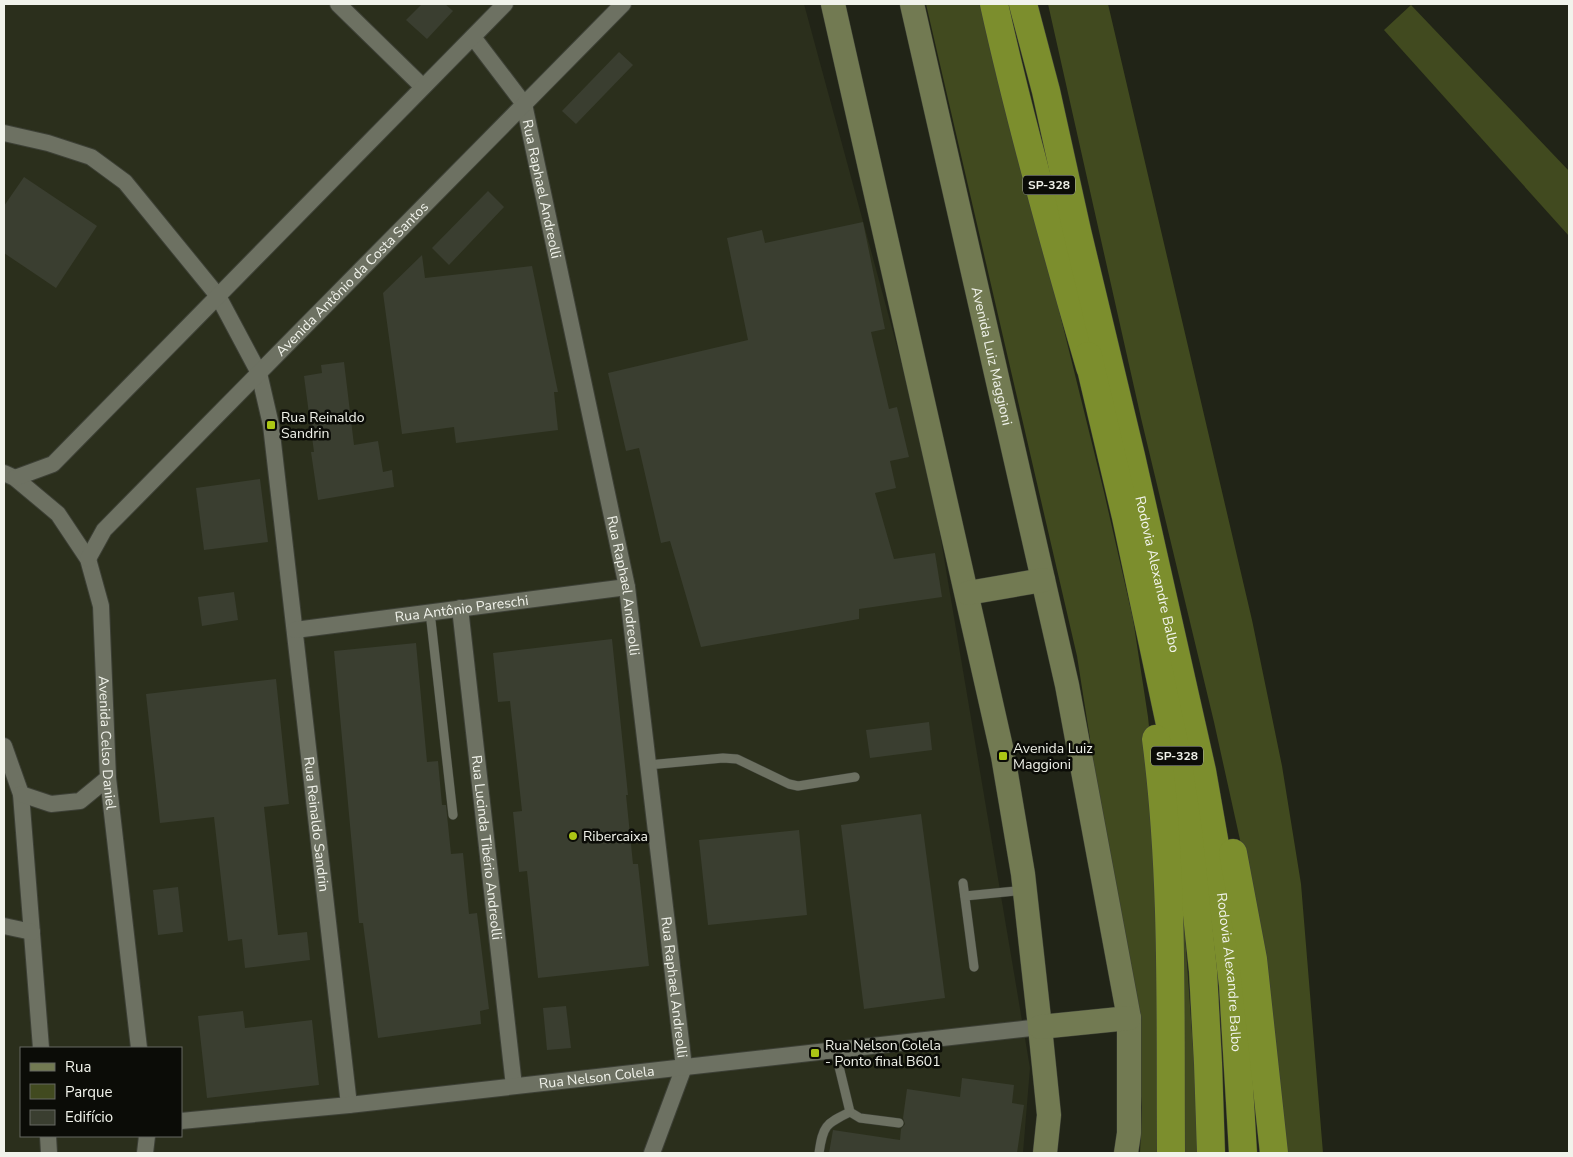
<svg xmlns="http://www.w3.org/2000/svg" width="1573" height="1157" viewBox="0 0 1573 1157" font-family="'Nunito Sans',sans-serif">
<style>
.built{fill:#2b2f1c;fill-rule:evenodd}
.green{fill:#414a1f}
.building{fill:#3a3e30}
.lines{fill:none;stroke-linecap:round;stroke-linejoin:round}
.lane-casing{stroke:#3d4036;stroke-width:10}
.street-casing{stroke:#3d4036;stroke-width:18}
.secondary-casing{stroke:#3d4036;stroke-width:25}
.highway-casing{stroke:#3d4036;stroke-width:29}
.lane{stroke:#6d7162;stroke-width:9}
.street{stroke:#6d7162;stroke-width:16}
.secondary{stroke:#727a52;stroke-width:24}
.highway{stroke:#7c8e2d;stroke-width:28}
.poi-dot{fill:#abc615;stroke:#0b0c07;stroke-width:2}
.labels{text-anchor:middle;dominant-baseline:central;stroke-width:5;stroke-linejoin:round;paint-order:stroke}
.shield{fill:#0b0c07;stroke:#acaea7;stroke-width:1}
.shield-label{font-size:12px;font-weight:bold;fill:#f1f3eb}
.street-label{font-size:14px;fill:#f1f3eb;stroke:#0b0c07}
.poi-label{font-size:14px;fill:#f1f3eb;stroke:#0b0c07;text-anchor:start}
</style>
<rect width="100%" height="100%" fill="#212417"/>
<path class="built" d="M4,4H804L927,457L1030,1068L1023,1153H4ZM21,1048H181V1136H21Z"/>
<g class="green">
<polygon points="926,4 989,4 1034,209 1104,492 1133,619 1148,717 1156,793 1162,1153 1140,1153 1142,1107 1133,1013 1077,656"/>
<polygon points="1048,4 1108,4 1252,620 1282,766 1301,884 1323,1153 1284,1153 1248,876 1214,722 1141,418"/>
<polygon points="1411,5 1569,171 1569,236 1384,30"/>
<polygon points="1179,905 1183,907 1194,1062 1197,1153 1182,1153"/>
</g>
<g class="building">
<polygon points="422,4 445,4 453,11 427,39 406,20"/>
<polygon points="619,52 633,65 576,124 562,111"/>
<polygon points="24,177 97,226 56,288 4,253 4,206"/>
<polygon points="488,191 504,207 449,265 432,248"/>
<polygon points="863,222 885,329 871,332 889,409 897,407 909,457 890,461 896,488 875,493 894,559 935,553 942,597 859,609 859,619 701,647 670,541 661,543 639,448 626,451 608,373 748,340 727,238 762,230 765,243"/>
<polygon points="422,255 425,278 532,266 558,392 554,392 558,430 456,443 454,427 402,434 383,293"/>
<polygon points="344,362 354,445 378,441 383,472 392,470 394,487 318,500 311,452 314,452 304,376 322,373 321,365"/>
<polygon points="260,479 268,542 204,550 196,488"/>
<polygon points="234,592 238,620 202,626 198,597"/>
<polygon points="612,639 628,795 626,795 633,864 638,864 649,966 538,978 527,871 519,872 513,812 522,811 510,701 498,702 493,653"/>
<polygon points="416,643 427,762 438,761 442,805 446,805 451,854 463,853 469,914 477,913 489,1009 480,1011 481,1024 378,1038 363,923 359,923 334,651"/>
<polygon points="276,679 289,804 264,807 278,935 307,932 310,960 245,968 242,939 228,941 214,817 160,823 146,694"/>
<polygon points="929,722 932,750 870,758 866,730"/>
<polygon points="921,814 945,998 864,1009 841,825"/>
<polygon points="799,830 807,915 708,925 699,840"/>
<polygon points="178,887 183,932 158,935 153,890"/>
<polygon points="566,1006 571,1048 547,1050 543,1008"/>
<polygon points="243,1011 245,1028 312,1020 319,1085 207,1098 198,1016"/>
<polygon points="962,1078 1014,1085 1012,1103 1024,1105 1017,1153 829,1153 833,1130 900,1140 901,1129 905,1124 903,1118 907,1089 960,1097"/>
</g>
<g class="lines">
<g class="lane-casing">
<g id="lane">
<polyline points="430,612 453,815"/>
<polyline points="648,765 723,758 737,759 789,784 798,786 855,777"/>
<polyline points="963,883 974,967"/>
<polyline points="965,896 1025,890"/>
<polyline points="835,1050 850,1112 860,1118 899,1123"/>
<path d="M819,1153C823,1126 825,1124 850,1112"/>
</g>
</g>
<g class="street-casing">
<g id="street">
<polyline points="338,4 423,87"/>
<path id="s1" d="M473,37L524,104L627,587L684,1067L652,1153"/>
<path id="s2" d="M4,133L48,143L91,157L125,182L218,296L259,373L271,425L349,1105"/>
<path id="s3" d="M4,473L15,478L58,514L88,559L101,606L108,778L139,1048"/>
<polyline points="15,478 53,464 505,4"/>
<path id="s4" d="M88,559L104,530L623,4"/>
<path id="s5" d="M460,608L514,1086"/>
<path id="s6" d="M295,630L627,587"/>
<polyline points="4,746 21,794 41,1048"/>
<polyline points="21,794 51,804 80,801 108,778"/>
<polyline points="4,926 32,932"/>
<path id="s7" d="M181,1121L349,1105L1040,1027"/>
<polyline points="48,1136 49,1153"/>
<polyline points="145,1153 147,1136"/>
</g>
</g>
<g class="secondary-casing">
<g id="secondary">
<polyline points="833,4 1003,756 1023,874 1040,1027 1049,1115 1045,1153"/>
<path id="s8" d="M912,4L1067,685L1129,1018V1133L1126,1153"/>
<polyline points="968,593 1043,580"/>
<polyline points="1040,1027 1129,1018"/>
</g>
</g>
<g class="highway-casing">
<g id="highway">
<path d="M994,4C1021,126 1055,247 1090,367"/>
<path id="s9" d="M1023,4L1046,91L1077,231L1131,456L1202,771L1218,862L1233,985L1243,1153"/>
<polyline points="1088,356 1126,517 1177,757 1188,830 1203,971 1208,1063 1211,1153"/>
<path d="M1156,739C1174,876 1170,1015 1171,1153"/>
<polyline points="1233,853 1253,959 1274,1153"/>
</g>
</g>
<use href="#lane" class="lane"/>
<use href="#street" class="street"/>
<use href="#secondary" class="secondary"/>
<use href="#highway" class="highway"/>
</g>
<g class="poi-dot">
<rect x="266" y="420" width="10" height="10" rx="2.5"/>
<rect x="998" y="751" width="10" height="10" rx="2.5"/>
<circle cx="573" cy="836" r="5"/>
<rect x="810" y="1048" width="10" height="10" rx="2.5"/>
</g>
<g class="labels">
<g class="shield">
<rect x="1023" y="175.5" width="52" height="19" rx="4"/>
<rect x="1151" y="746.5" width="52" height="19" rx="4"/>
</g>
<g class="shield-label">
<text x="1049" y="185">SP-328</text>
<text x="1177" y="756">SP-328</text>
</g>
<g class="street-label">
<text stroke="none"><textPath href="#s1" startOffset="171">Rua Raphael Andreolli</textPath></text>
<text stroke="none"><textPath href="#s4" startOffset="386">Avenida Antônio da Costa Santos</textPath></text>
<text stroke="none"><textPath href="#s8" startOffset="361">Avenida Luiz Maggioni</textPath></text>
<text stroke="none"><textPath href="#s9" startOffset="586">Rodovia Alexandre Balbo</textPath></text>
<text stroke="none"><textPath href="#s1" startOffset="576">Rua Raphael Andreolli</textPath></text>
<text stroke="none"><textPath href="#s6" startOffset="168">Rua Antônio Pareschi</textPath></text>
<text stroke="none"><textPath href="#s3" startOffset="308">Avenida Celso Daniel</textPath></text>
<text stroke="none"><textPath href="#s2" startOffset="822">Rua Reinaldo Sandrin</textPath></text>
<text stroke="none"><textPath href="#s5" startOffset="241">Rua Lucinda Tibério Andreolli</textPath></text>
<text stroke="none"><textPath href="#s9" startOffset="991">Rodovia Alexandre Balbo</textPath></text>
<text stroke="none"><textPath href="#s1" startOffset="981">Rua Raphael Andreolli</textPath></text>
<text stroke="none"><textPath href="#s7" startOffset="418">Rua Nelson Colela</textPath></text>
</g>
<g class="poi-label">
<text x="281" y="417">Rua Reinaldo<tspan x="281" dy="16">Sandrin</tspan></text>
<text x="1013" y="748">Avenida Luiz<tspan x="1013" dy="16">Maggioni</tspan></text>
<text x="583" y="836">Ribercaixa</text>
<text x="825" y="1045">Rua Nelson Colela<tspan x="825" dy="16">- Ponto final B601</tspan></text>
</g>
</g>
<rect width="1573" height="1157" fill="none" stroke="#f1f3eb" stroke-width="10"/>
<rect x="20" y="1047" width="162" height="90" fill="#0b0c07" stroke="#676862"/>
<rect x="30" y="1063" width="25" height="8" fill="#727a52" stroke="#676862"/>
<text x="65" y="1072" font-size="15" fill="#f1f3eb">Rua</text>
<rect x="30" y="1084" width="25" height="15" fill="#414a1f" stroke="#676862"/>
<text x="65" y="1097" font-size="15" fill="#f1f3eb">Parque</text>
<rect x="30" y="1110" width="25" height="15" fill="#3a3e30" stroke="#676862"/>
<text x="65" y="1122" font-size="15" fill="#f1f3eb">Edifício</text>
</svg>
